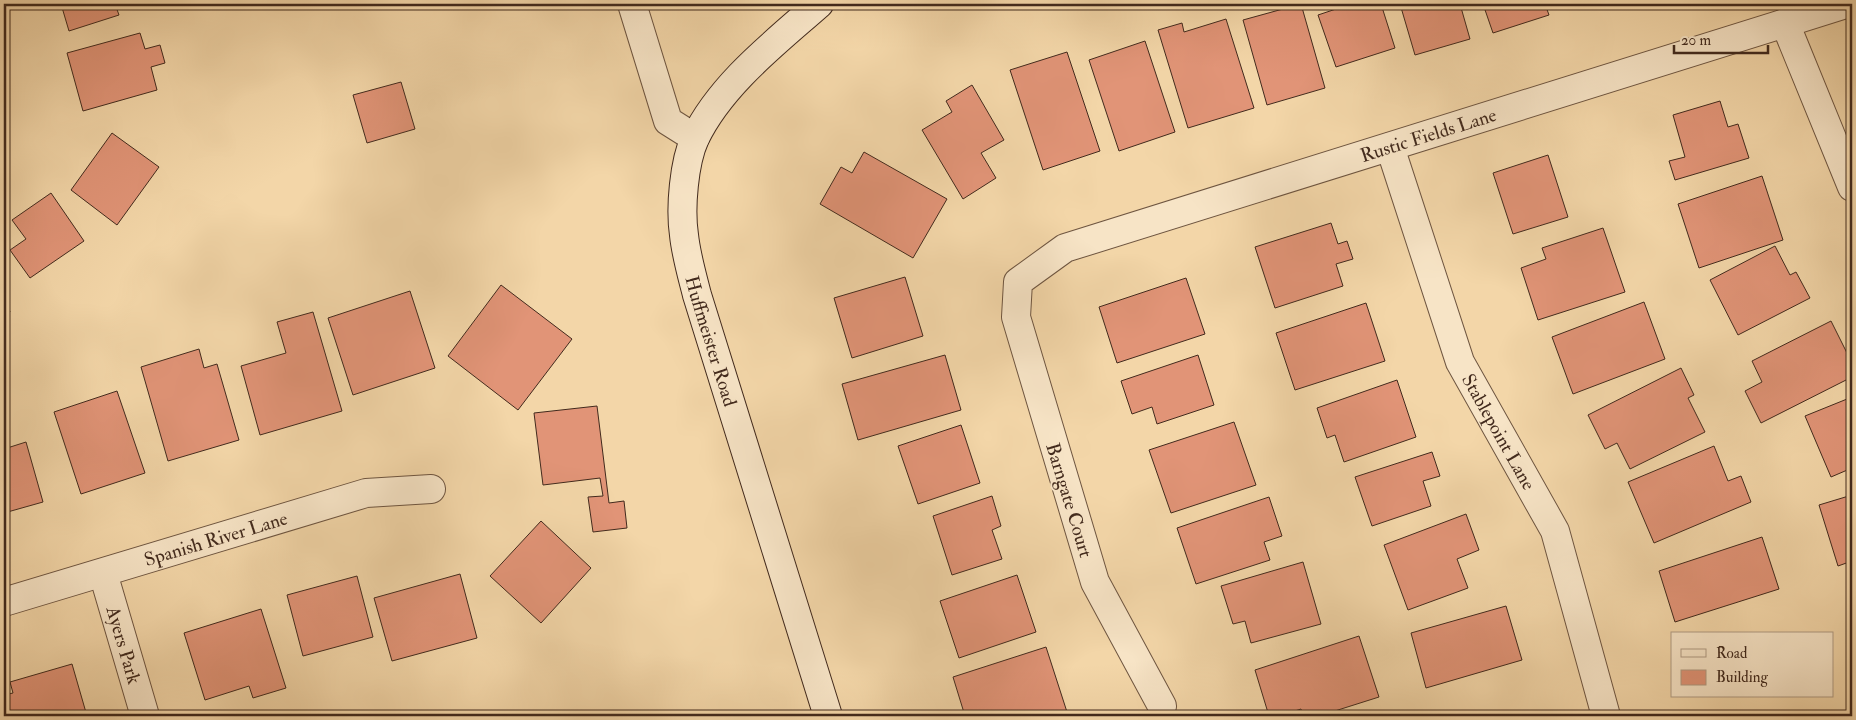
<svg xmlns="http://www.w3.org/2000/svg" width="1856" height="720" font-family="'IM FELL Double Pica',serif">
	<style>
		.building { fill: #e19477; stroke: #422a1d }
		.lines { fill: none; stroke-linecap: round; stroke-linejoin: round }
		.street-casing { stroke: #6e5540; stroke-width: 30 }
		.secondary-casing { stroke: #422a1d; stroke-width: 30 }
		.street { stroke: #f7e4c6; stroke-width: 28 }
		.secondary { stroke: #f7e4c6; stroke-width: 28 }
		.labels { text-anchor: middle; stroke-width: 4; stroke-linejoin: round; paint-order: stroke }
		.street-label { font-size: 19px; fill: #422a1d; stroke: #f7e4c6 }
	</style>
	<rect width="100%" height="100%" fill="#f3d6a8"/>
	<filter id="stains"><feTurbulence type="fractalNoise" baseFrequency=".004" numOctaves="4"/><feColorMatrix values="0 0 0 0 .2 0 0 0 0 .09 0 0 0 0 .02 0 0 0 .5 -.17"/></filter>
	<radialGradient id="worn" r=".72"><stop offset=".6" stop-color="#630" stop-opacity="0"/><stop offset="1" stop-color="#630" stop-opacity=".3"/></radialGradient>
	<g class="building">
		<polygon points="35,4 52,4 37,9"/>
		<polygon points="61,4 115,4 119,15 69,31"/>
		<polygon points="1301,4 1325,88 1267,105 1243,20"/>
		<polygon points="1351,4 1381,4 1395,48 1336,67 1318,15"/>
		<polygon points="1400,4 1460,4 1470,39 1415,55"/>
		<polygon points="1483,4 1545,4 1549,15 1493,33"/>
		<polygon points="1579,4 1598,4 1581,9"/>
		<polygon points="1226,19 1254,108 1188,128 1158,30 1182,23 1184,32"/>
		<polygon points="140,33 145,49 160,45 165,63 151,67 157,90 83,111 67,53"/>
		<polygon points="1145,41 1175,132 1119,151 1089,60"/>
		<polygon points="1067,52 1100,151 1043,170 1010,70"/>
		<polygon points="401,82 415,129 367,143 353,95"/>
		<polygon points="972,85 1004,140 981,153 996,178 963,199 922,130 952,112 946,101"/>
		<polygon points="1720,101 1728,127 1738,124 1749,158 1675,180 1669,161 1685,157 1673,115"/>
		<polygon points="112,133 159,167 117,225 71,190"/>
		<polygon points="864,152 947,199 913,258 820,204 841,167 852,173"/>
		<polygon points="1548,155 1568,217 1513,234 1493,173"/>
		<polygon points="1762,176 1783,240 1699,268 1678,204"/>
		<polygon points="51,193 84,241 30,278 10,250 26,239 12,220"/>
		<polygon points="1331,223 1338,244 1347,241 1353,259 1336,264 1343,286 1275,308 1255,247"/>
		<polygon points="1603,228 1625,292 1538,320 1521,268 1546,259 1542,248"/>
		<polygon points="1775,246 1790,275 1796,272 1810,298 1738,335 1710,280"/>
		<polygon points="905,277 923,336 852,358 834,298"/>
		<polygon points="1186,278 1205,334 1117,363 1099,307"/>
		<polygon points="501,285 572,339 518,410 448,356"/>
		<polygon points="410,291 435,368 353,395 328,318"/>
		<polygon points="4,294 10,312 4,314"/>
		<polygon points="1644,302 1665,359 1573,394 1552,337"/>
		<polygon points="1366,303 1385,361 1295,390 1276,333"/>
		<polygon points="313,312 342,411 260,435 241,366 286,353 277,322"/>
		<polygon points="1831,321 1852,363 1852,377 1761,423 1745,391 1762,382 1752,361"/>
		<polygon points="199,349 204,368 217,364 239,440 168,461 141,367"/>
		<polygon points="945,355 961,410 858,440 842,384"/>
		<polygon points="1198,355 1214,405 1157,424 1152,407 1132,414 1121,381"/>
		<polygon points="1681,368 1694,395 1688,398 1705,432 1630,469 1617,443 1605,449 1588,415"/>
		<polygon points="1397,380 1416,437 1344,462 1335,435 1327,438 1317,408"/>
		<polygon points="117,391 145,473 81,494 54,412"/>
		<polygon points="1852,397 1852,468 1831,477 1805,416"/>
		<polygon points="597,406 609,503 624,501 627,528 593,532 588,497 603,496 600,478 543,485 534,413"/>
		<polygon points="1234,422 1256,485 1171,513 1149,450"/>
		<polygon points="961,425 980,483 918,504 898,446"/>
		<polygon points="26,442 43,502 4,513 4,449"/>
		<polygon points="1714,446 1728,481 1741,476 1751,502 1654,543 1628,482"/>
		<polygon points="1432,452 1440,476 1423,481 1431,506 1372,526 1355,477"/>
		<polygon points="1852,495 1852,561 1838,566 1819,505"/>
		<polygon points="992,496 1001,526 992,530 1002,559 952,575 933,516"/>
		<polygon points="1269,497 1282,536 1264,542 1270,560 1196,584 1177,528"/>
		<polygon points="1466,514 1479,550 1457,559 1468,588 1408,610 1384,545"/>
		<polygon points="541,521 591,568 541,623 490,576"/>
		<polygon points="1762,537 1779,589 1675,622 1659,571"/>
		<polygon points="1303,562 1321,624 1251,643 1245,621 1233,624 1221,586"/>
		<polygon points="460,574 477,638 392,661 374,598"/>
		<polygon points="1017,575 1036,632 959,658 940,601"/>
		<polygon points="357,576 373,637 303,656 287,595"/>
		<polygon points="1506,606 1522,660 1426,688 1411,633"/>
		<polygon points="261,609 286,688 253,698 249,686 205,700 184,633"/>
		<polygon points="1359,636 1379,697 1319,716 1303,716 1301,709 1279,716 1269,716 1255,670"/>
		<polygon points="1046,647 1067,712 1053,716 965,716 953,677"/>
		<polygon points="72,664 87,716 4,716 4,695 13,693 10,682"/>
	</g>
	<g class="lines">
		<g class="street-casing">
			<g id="street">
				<polyline points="632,4 668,121 695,138"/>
				<polyline points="1785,23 1852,187"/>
				<path id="s1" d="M1390 147 1460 362 1555 531 1606 716"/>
				<path id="s2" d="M103 573 145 716"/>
				<path id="s3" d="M4 602 366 493 431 489"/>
				<path id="s4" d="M1162 706 1095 582 1016 317 1018 282 1065 248 1846 4"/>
			</g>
		</g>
		<g class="secondary-casing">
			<g id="secondary">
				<path id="s5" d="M819 4C776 42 721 84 695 138 684 162 680 208 684 235 686 255 692 275 697 295L828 716"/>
			</g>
		</g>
		<use href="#street" class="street"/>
		<use href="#secondary" class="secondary"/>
	</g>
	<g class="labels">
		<g class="street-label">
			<text dy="7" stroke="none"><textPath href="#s4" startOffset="891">Rustic Fields Lane</textPath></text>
			<text dy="7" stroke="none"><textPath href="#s5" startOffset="392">Huffmeister Road</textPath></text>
			<text dy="7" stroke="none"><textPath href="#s1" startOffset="306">Stablepoint Lane</textPath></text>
			<text transform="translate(1070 500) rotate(73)" y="7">Barngate Court</text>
			<text dy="7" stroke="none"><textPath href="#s3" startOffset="221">Spanish River Lane</textPath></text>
			<text dy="7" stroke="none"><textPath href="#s2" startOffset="75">Ayers Park</textPath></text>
		</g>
	</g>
	<rect width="1856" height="720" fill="none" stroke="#f3d6a8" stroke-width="20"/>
	<rect x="5" y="5" width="1846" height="710" fill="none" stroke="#422a1d" stroke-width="2.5"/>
	<rect x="10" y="10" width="1836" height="700" fill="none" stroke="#422a1d"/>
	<rect x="1671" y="632" width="162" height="65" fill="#f7e4c6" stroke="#af9a82"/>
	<rect x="1681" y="649" width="25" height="8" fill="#f7e4c6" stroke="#af9a82"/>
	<text x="1716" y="658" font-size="15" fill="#422a1d">Road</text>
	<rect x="1681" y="670" width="25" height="15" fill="#e19477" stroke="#af9a82"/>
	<text x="1716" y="682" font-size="15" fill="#422a1d">Building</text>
	<path d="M1674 45v8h94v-8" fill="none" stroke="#422a1d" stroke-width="2.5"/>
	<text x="1681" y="45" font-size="15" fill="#422a1d" stroke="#f7e4c6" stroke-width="4" paint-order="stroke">20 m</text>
	<rect width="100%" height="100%" filter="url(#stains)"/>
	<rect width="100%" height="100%" fill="url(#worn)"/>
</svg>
